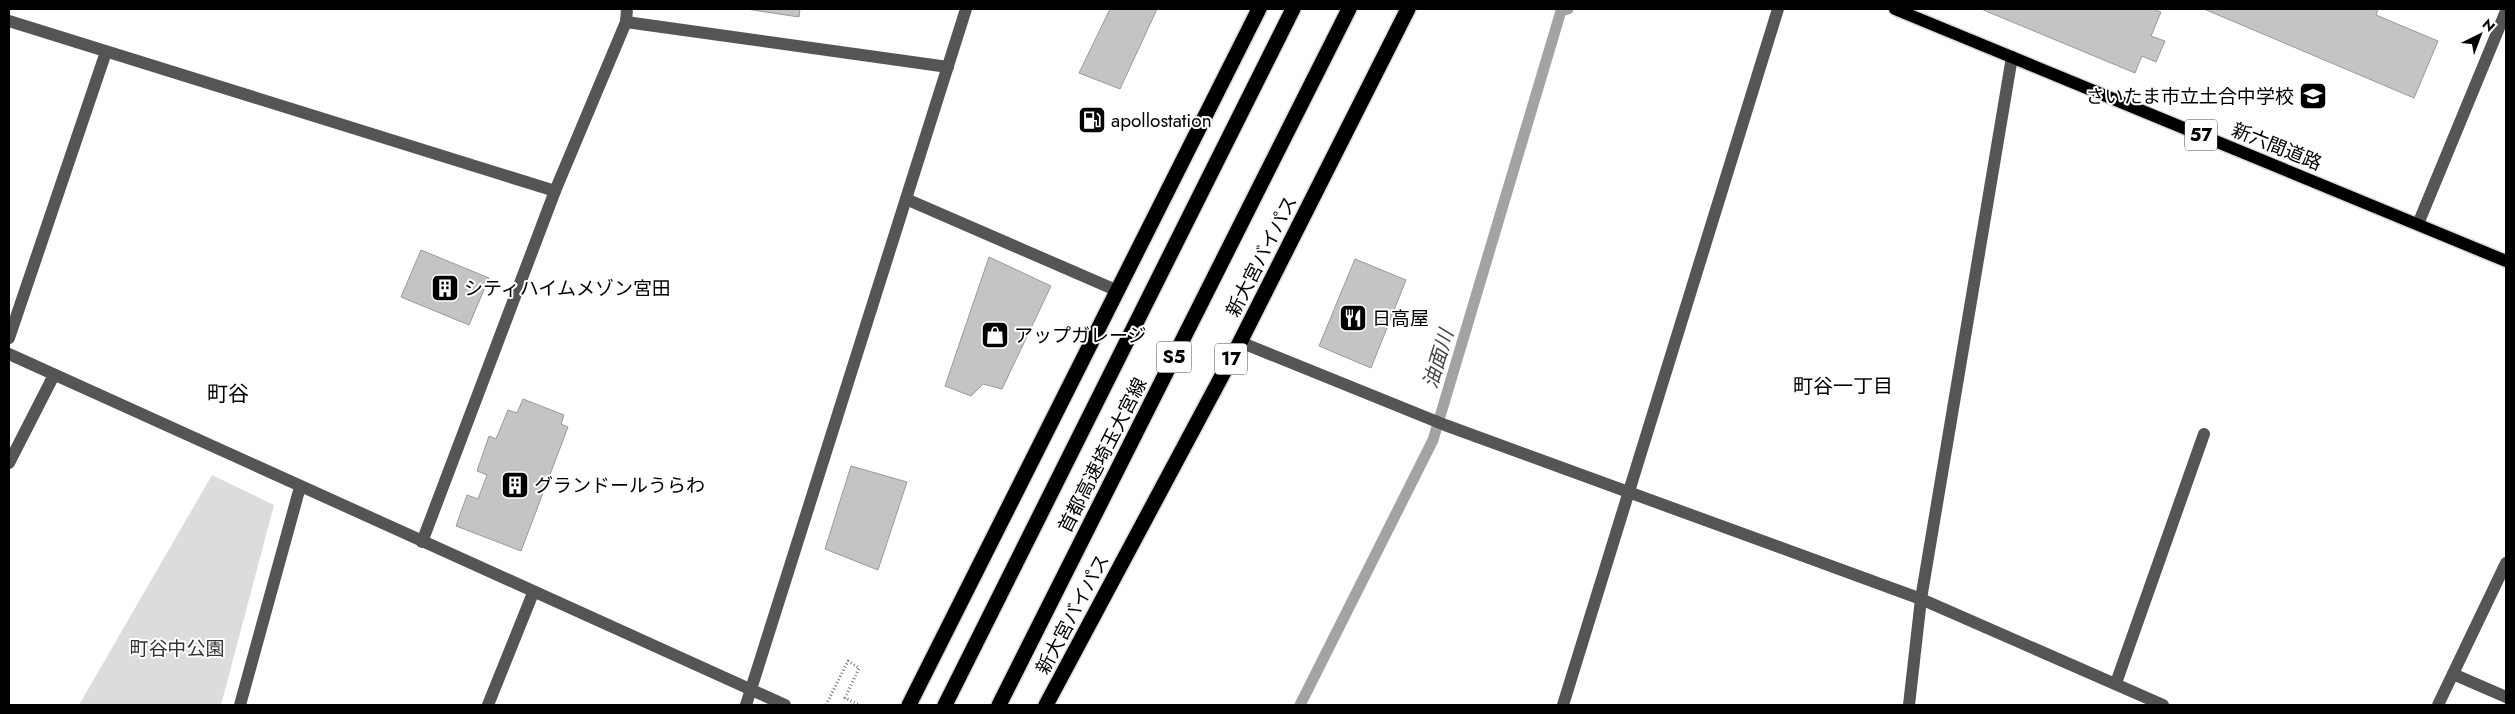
<svg xmlns="http://www.w3.org/2000/svg" width="2515" height="714" font-family="Jost,'Noto Sans JP',sans-serif">
	<style>
		.green { fill: #dcdcdc }
		.lines { fill: none; stroke-linecap: round; stroke-linejoin: round }
		.stream { stroke: #a3a3a3; stroke-width: 11 }
		.building { fill: #c4c4c4; stroke: #999 }
		.major-casing { stroke: #dbdbdb; stroke-width: 15 }
		.highway-casing { stroke: #dbdbdb; stroke-width: 18 }
		.path { stroke: #777; stroke-width: 3; stroke-dasharray: 1 2.5; stroke-linecap: butt }
		.minor { stroke: #555; stroke-width: 12 }
		.major { stroke: #000; stroke-width: 12 }
		.highway { stroke: #000; stroke-width: 15 }
		.labels { text-anchor: middle; stroke-width: 4; stroke-linejoin: round; paint-order: stroke }
		.shield { fill: #fff; stroke: #4c4c4c; stroke-width: 1 }
		.shield-label { font-size: 18px; font-weight: bold; fill: #000 }
		.poi-label { font-size: 19px; fill: #000; stroke: #fff; text-anchor: start }
		.street-label { font-size: 19px; fill: #000; stroke: #fff }
		.park-label { font-size: 19px; fill: #333; stroke: #fff }
		.water-label { font-size: 20px; font-style: italic; fill: #444; stroke: #fff }
		.neighbourhood-label { font-size: 20px; fill: #000; stroke: #fff }
		.quarter-label { font-size: 21px; fill: #000; stroke: #fff }
	</style>
	<rect width="100%" height="100%" fill="#fff"/>
	<polygon class="green" points="212,475 274,505 221,705 79,705"/>
	<g class="lines">
		<polyline class="stream" points="1300,705 1433,440 1561,11 1568,9"/>
	</g>
	<g class="building">
		<polygon points="746,9 800,9 799,17"/>
		<polygon points="1110,9 1157,9 1120,89 1079,73"/>
		<polygon points="1981,9 2153,9 2161,12 2151,36 2165,41 2156,62 2142,56 2135,73"/>
		<polygon points="2204,9 2378,9 2376,15 2438,41 2414,98"/>
		<polygon points="421,250 489,278 469,325 401,297"/>
		<polygon points="989,257 1051,286 1002,389 983,384 971,396 945,386"/>
		<polygon points="1355,259 1406,280 1371,368 1319,346"/>
		<polygon points="523,399 564,415 561,424 568,427 521,551 456,526 467,495 478,499 487,475 477,471 489,436 496,439 508,410 517,413"/>
		<polygon points="851,466 907,482 878,570 825,549"/>
	</g>
	<g class="lines">
		<g class="major-casing">
			<polyline id="major" points="1895,9 2506,261"/>
		</g>
		<g class="highway-casing">
			<g id="highway">
				<polyline points="909,705 1259,9"/>
				<polyline points="945,705 1293,9"/>
				<polyline points="999,705 1349,9"/>
				<polyline points="1046,705 1240,342 1408,9"/>
			</g>
		</g>
		<polyline class="path" points="826,705 848,661 859,668 845,698 860,705"/>
		<g class="minor">
			<polyline points="9,21 555,191"/>
			<polyline points="626,22 948,67"/>
			<polyline points="906,199 1118,291"/>
			<polyline points="2418,224 2506,11"/>
			<polyline points="9,338 106,52"/>
			<polyline points="1240,342 1445,425 1921,599 2163,705"/>
			<polyline points="9,354 785,705"/>
			<polyline points="9,463 54,375"/>
			<polyline points="422,542 555,191 626,22 627,9"/>
			<polyline points="2453,674 2506,697"/>
			<polyline points="2116,683 2204,434"/>
			<polyline points="240,705 300,487"/>
			<polyline points="488,705 533,593"/>
			<polyline points="746,705 966,9"/>
			<polyline points="1563,705 1778,9"/>
			<polyline points="1909,705 1921,599 2012,57"/>
			<polyline points="2438,705 2506,563"/>
		</g>
		<use href="#major" class="major"/>
		<use href="#highway" class="highway"/>
	</g>
	<defs>
		<g id="school-square" transform="scale(1.4375)"><rect x="-9" y="-9" width="18" height="18" rx="4" fill="#000" stroke="#fff"/><path d="M0-5L7-2L0 1L-7-2ZM-4 1L0 2.5L4 1V4Q0 6-4 4Z" fill="#fff"/></g>
		<g id="fuel-square" transform="scale(1.4375)"><rect x="-9" y="-9" width="18" height="18" rx="4" fill="#000" stroke="#fff"/><path d="M-5.5-6h7V0h2V4h1.3V-2.5L3-4.5l.8-.8L6-3V5H2.5V1h-1V6h-7ZM-4.2-4.7v3.2H.2V-4.7Z" fill="#fff"/></g>
		<g id="building-square" transform="scale(1.4375)"><rect x="-9" y="-9" width="18" height="18" rx="4" fill="#000" stroke="#fff"/><path d="M-4-6H4V6H1V3H-1V6H-4ZM-2.5-4.3h1.7v1.8h-1.7ZM.8-4.3h1.7v1.8H.8ZM-2.5-1h1.7V.8h-1.7ZM.8-1h1.7V.8H.8Z" fill="#fff"/></g>
		<g id="restaurant-square" transform="scale(1.4375)"><rect x="-9" y="-9" width="18" height="18" rx="4" fill="#000" stroke="#fff"/><path d="M-5-6h1v4h1v-4h1v4h1v-4h1v5L-1.5 .5V6h-2V.5L-5-1ZM5-6V6H3V1.5H1.5Q1.5-4 5-6Z" fill="#fff"/></g>
		<g id="shop-square" transform="scale(1.4375)"><rect x="-9" y="-9" width="18" height="18" rx="4" fill="#000" stroke="#fff"/><path d="M-5-2.5h2.3a2.7 3.5 0 0 1 5.4 0H5L5.5 6h-11ZM-1.5-2.5h3a1.5 2.3 0 0 0-3 0Z" fill="#fff"/></g>
	</defs>
	<g fill-rule="evenodd">
		<use href="#school-square" x="2313" y="96"/>
		<use href="#fuel-square" x="1092" y="120"/>
		<use href="#building-square" x="445" y="288"/>
		<use href="#restaurant-square" x="1353" y="318"/>
		<use href="#shop-square" x="995" y="335"/>
		<use href="#building-square" x="515" y="485"/>
	</g>
	<g class="labels">
		<g class="shield">
			<rect x="2185" y="119.5" width="32" height="31" rx="4"/>
			<rect x="1156.5" y="341.5" width="35" height="31" rx="4"/>
			<rect x="1215" y="343.5" width="32" height="31" rx="4"/>
		</g>
		<g class="shield-label">
			<text x="2201" y="141">57</text>
			<text x="1174" y="363">S5</text>
			<text x="1231" y="365">17</text>
		</g>
		<g class="poi-label">
			<text x="2294" y="103" text-anchor="end">さいたま市立土合中学校</text>
			<text x="1111" y="127">apollostation</text>
			<text x="464" y="295">シティハイムメゾン宮田</text>
			<text x="1372" y="325">日高屋</text>
			<text x="1014" y="342">アップガレージ</text>
			<text x="534" y="492">グランドールうらわ</text>
		</g>
		<g class="street-label">
			<text transform="translate(2277 146) rotate(22)" y="7">新六間道路</text>
			<text transform="translate(1261 256) rotate(-63)" y="7">新大宮バイパス</text>
			<text transform="translate(1102 455) rotate(-63)" y="7">首都高速埼玉大宮線</text>
			<text transform="translate(1072 614) rotate(-62)" y="7">新大宮バイパス</text>
		</g>
		<g class="park-label">
			<text x="177" y="655">町谷中公園</text>
		</g>
		<g class="water-label">
			<text transform="translate(1438 359) rotate(-73)" y="7">油面川</text>
		</g>
		<g class="neighbourhood-label">
			<text x="1843" y="393">町谷一丁目</text>
		</g>
		<g class="quarter-label">
			<text x="228" y="401">町谷</text>
		</g>
	</g>
	<rect width="2515" height="714" fill="none" stroke="#000000" stroke-width="20"/>
	<g transform="translate(2480 35) rotate(42)" stroke="#ffffff" stroke-width="4" paint-order="stroke">
	<path d="M0-4L9 19L0 12L-9 19Z" fill="#000000"/>
	<text y="-8" font-size="14" font-weight="bold" text-anchor="middle" fill="#000000">N</text>
	</g>
</svg>
